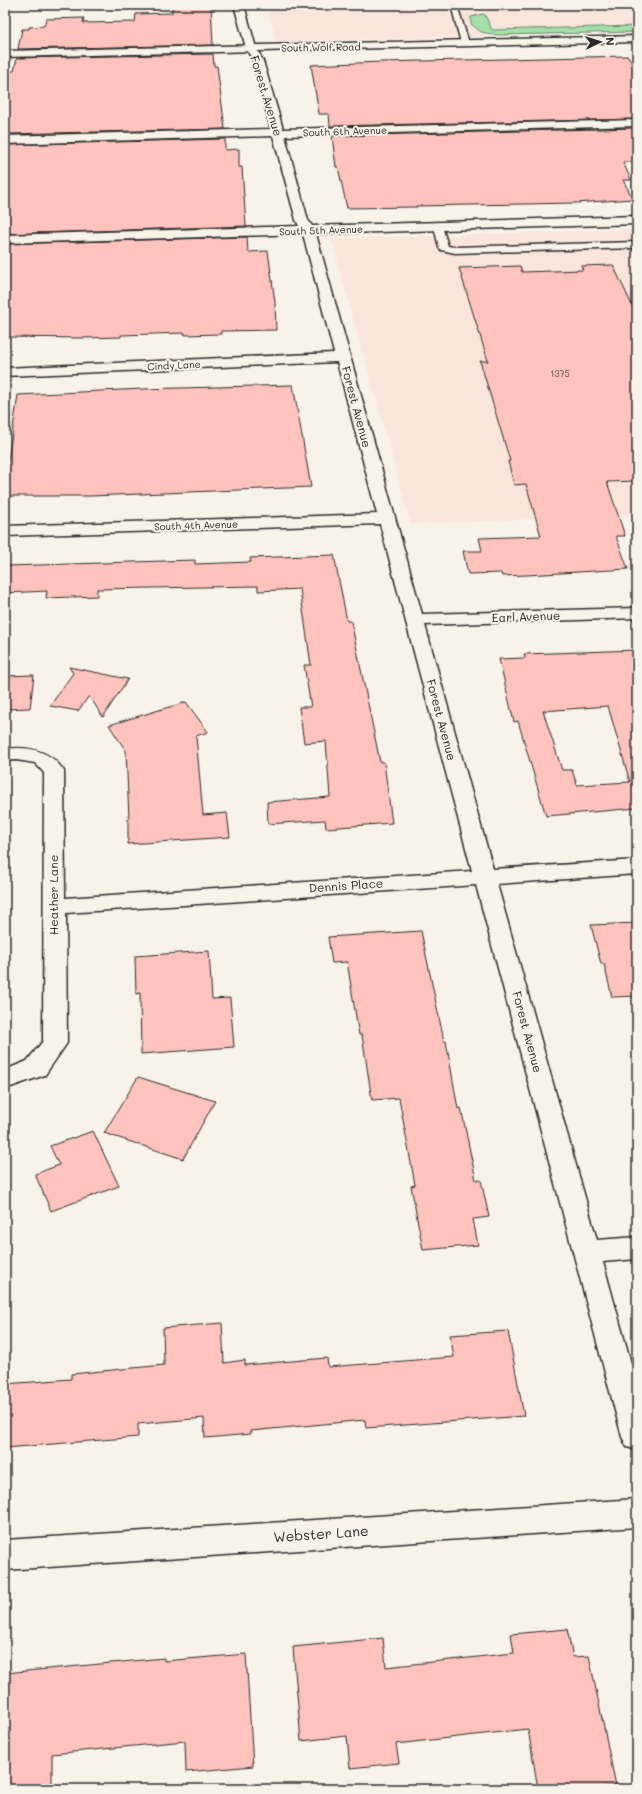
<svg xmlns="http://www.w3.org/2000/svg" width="642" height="1794" font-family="Mali,sans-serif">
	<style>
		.built { fill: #f9e5db }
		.green { fill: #a4e1a8; stroke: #68866a }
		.building { fill: #ffc3bd; stroke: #2b2b2b; fill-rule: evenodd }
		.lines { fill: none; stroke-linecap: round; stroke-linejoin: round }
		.lane-casing { stroke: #2b2b2b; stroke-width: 3 }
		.street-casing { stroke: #2b2b2b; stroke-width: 3 }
		.secondary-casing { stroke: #2b2b2b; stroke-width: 3 }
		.lane { fill: #f7f3e8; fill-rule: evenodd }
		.street { fill: #f7f3e8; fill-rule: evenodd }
		.secondary { fill: #f7f3e8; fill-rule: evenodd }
		.labels { text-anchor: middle; stroke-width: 4; stroke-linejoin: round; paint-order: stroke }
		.far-number-label { font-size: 9px; fill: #605150 }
		.far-street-label { font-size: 10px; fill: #2b2b2b; stroke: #f7f3e8 }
		.street-label { font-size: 12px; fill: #2b2b2b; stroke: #f7f3e8 }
		.near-street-label { font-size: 14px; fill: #2b2b2b; stroke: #f7f3e8 }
	</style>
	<rect width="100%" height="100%" fill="#f7f3e8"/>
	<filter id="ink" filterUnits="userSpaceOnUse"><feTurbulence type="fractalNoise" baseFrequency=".025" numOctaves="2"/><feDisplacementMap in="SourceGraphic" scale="8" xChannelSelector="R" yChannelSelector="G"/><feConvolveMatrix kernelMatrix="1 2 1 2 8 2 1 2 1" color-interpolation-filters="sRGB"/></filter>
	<g filter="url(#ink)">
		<g class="built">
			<polygon points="266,5 637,5 637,32 277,42"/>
			<polygon points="637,229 637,515 411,524 331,239"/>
		</g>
		<polygon class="green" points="483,14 485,15 492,30 637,26 637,32 498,35 481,32 471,24 471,17"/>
		<g class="building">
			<polygon points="172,5 211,5 213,45 18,49 22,29 29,29 29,27 44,26 46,19 84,18 83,23 135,22 136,14 172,13"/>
			<polygon points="213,54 214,66 217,66 225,129 5,134 5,87 9,71 14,71 17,58"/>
			<polygon points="628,56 637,72 637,119 330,126 329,114 319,114 311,65 381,62"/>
			<polygon points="637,128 637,162 623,162 631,180 623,180 633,199 575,203 416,206 417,207 347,208 338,167 336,167 332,136"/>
			<polygon points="225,139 225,150 239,149 239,167 242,167 246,226 5,234 5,145"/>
			<polygon points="247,237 248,252 268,251 275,302 276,330 221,331 221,334 185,335 185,333 121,335 121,337 84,338 5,337 5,244"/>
			<polygon points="613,265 637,316 637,481 607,482 625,536 616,536 628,569 527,575 502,576 501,573 468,574 463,551 482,551 479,538 541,536 526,484 514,485 508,461 510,461 480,361 488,361 459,268 520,266 522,272 583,270 581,266"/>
			<polygon points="293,385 311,487 91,496 5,496 5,480 18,395 142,389"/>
			<polygon points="334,555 347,621 351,621 380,762 384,762 392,823 326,828 325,820 268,824 267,802 330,797 326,741 304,743 299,707 311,707 304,665 311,665 300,589 258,591 258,586 97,589 97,596 46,598 47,591 5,593 7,566 195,560 195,564 251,562 250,558"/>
			<path d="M637 650V808L546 816 518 721 514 722 499 659 525 658 524 654ZM608 706 630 782 577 785 572 770H562L543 711Z"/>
			<polygon points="69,667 128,679 103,717 89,696 78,711 50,706 73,673"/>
			<polygon points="34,675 30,708 5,709 5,676"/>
			<polygon points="186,702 208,732 196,736 203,815 227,813 230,837 128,844 128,819 129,819 126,751 109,725"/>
			<polygon points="637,923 637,996 612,997 604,964 601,964 591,925"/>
			<polygon points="421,931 444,1041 446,1041 458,1109 461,1108 476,1180 481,1180 489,1217 473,1219 478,1245 423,1250 411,1186 415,1185 399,1098 372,1100 362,1035 359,1035 347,962 332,963 328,937"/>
			<polygon points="209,951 212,999 230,998 234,1047 141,1054 140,993 136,994 135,956"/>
			<polygon points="138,1077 215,1101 183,1159 104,1133"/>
			<polygon points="93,1131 119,1186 51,1211 35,1174 59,1165 50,1146"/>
			<polygon points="222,1323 224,1363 245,1360 245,1365 327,1358 328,1367 454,1357 450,1335 508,1331 524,1416 366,1428 365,1420 251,1431 251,1434 205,1438 204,1418 138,1424 138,1437 5,1448 5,1384 71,1379 71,1374 164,1365 163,1328"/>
			<polygon points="567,1629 573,1657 589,1656 616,1786 586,1789 538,1789 528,1729 396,1744 399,1763 350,1768 347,1736 301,1741 293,1647 383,1638 386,1667 514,1653 511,1634"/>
			<polygon points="246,1654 253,1766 186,1772 185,1741 52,1754 52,1789 5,1789 5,1673 164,1658 164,1661"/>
		</g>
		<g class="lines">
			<g class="lane-casing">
				<g id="lane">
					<polygon points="451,5 457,5 469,43 468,45 461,43"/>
					<polygon points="438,223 442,226 448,246 455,247 637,242 637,248 455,253 441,250 439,248 434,226"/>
				</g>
			</g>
			<g class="street-casing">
				<g id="street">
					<path d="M234 5H244L256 48 263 61 283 129 637 120V126L285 136 308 220 312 226 637 216V224L316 234 422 614 637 608V618L425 625 493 869 637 860V874L497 884 597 1240 637 1237V1259L603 1262 637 1385V1450L627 1447 622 1437 476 885 66 913 67 1043 45 1075 5 1089V1070L27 1061 43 1041 44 773 35 763 16 760 5 761V749C29 746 50 750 64 771L65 898 472 871 380 524 5 536V526L377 514 337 362 5 376V368L334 353 303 234 5 243V235L299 226 296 220 273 136 5 144V136L271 129 253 61 246 48Z"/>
					<polygon points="637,1499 637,1527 5,1570 5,1540"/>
				</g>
			</g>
			<g class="secondary-casing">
				<polygon id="secondary" points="637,36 637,42 5,57 5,51"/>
			</g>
			<use href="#lane" class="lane"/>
			<use href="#street" class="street"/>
			<use href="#secondary" class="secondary"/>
		</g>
	</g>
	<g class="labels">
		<g class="far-number-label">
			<text x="560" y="377">1375</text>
		</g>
		<g class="far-street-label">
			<text transform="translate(321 47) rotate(-1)" y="4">South Wolf Road</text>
			<text transform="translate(345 131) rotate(-2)" y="4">South 6th Avenue</text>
			<text transform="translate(321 230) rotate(-2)" y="4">South 5th Avenue</text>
			<text transform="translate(174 365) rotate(-3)" y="4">Cindy Lane</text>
			<text transform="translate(196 525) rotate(-2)" y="4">South 4th Avenue</text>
		</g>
		<g class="street-label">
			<text transform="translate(266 96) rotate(73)" y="4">Forest Avenue</text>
			<text transform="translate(356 407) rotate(75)" y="4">Forest Avenue</text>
			<text transform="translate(526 617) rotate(-2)" y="4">Earl Avenue</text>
			<text transform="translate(441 720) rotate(75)" y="4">Forest Avenue</text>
			<text transform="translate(346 886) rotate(-4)" y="4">Dennis Place</text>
			<text transform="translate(54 895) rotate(-90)" y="4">Heather Lane</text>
			<text transform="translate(527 1032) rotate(75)" y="4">Forest Avenue</text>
		</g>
		<g class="near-street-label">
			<text transform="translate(321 1534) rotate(-4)" y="5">Webster Lane</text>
		</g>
	</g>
	<rect width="642" height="1794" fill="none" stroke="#f7f3e8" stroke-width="20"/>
	<rect x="10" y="10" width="622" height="1774" fill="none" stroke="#2b2b2b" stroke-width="1.5" filter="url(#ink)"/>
	<g transform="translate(600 42) rotate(86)" stroke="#f7f3e8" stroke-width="3" paint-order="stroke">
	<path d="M0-3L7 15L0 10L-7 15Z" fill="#2b2b2b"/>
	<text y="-6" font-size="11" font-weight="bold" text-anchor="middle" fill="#2b2b2b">N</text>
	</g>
</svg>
